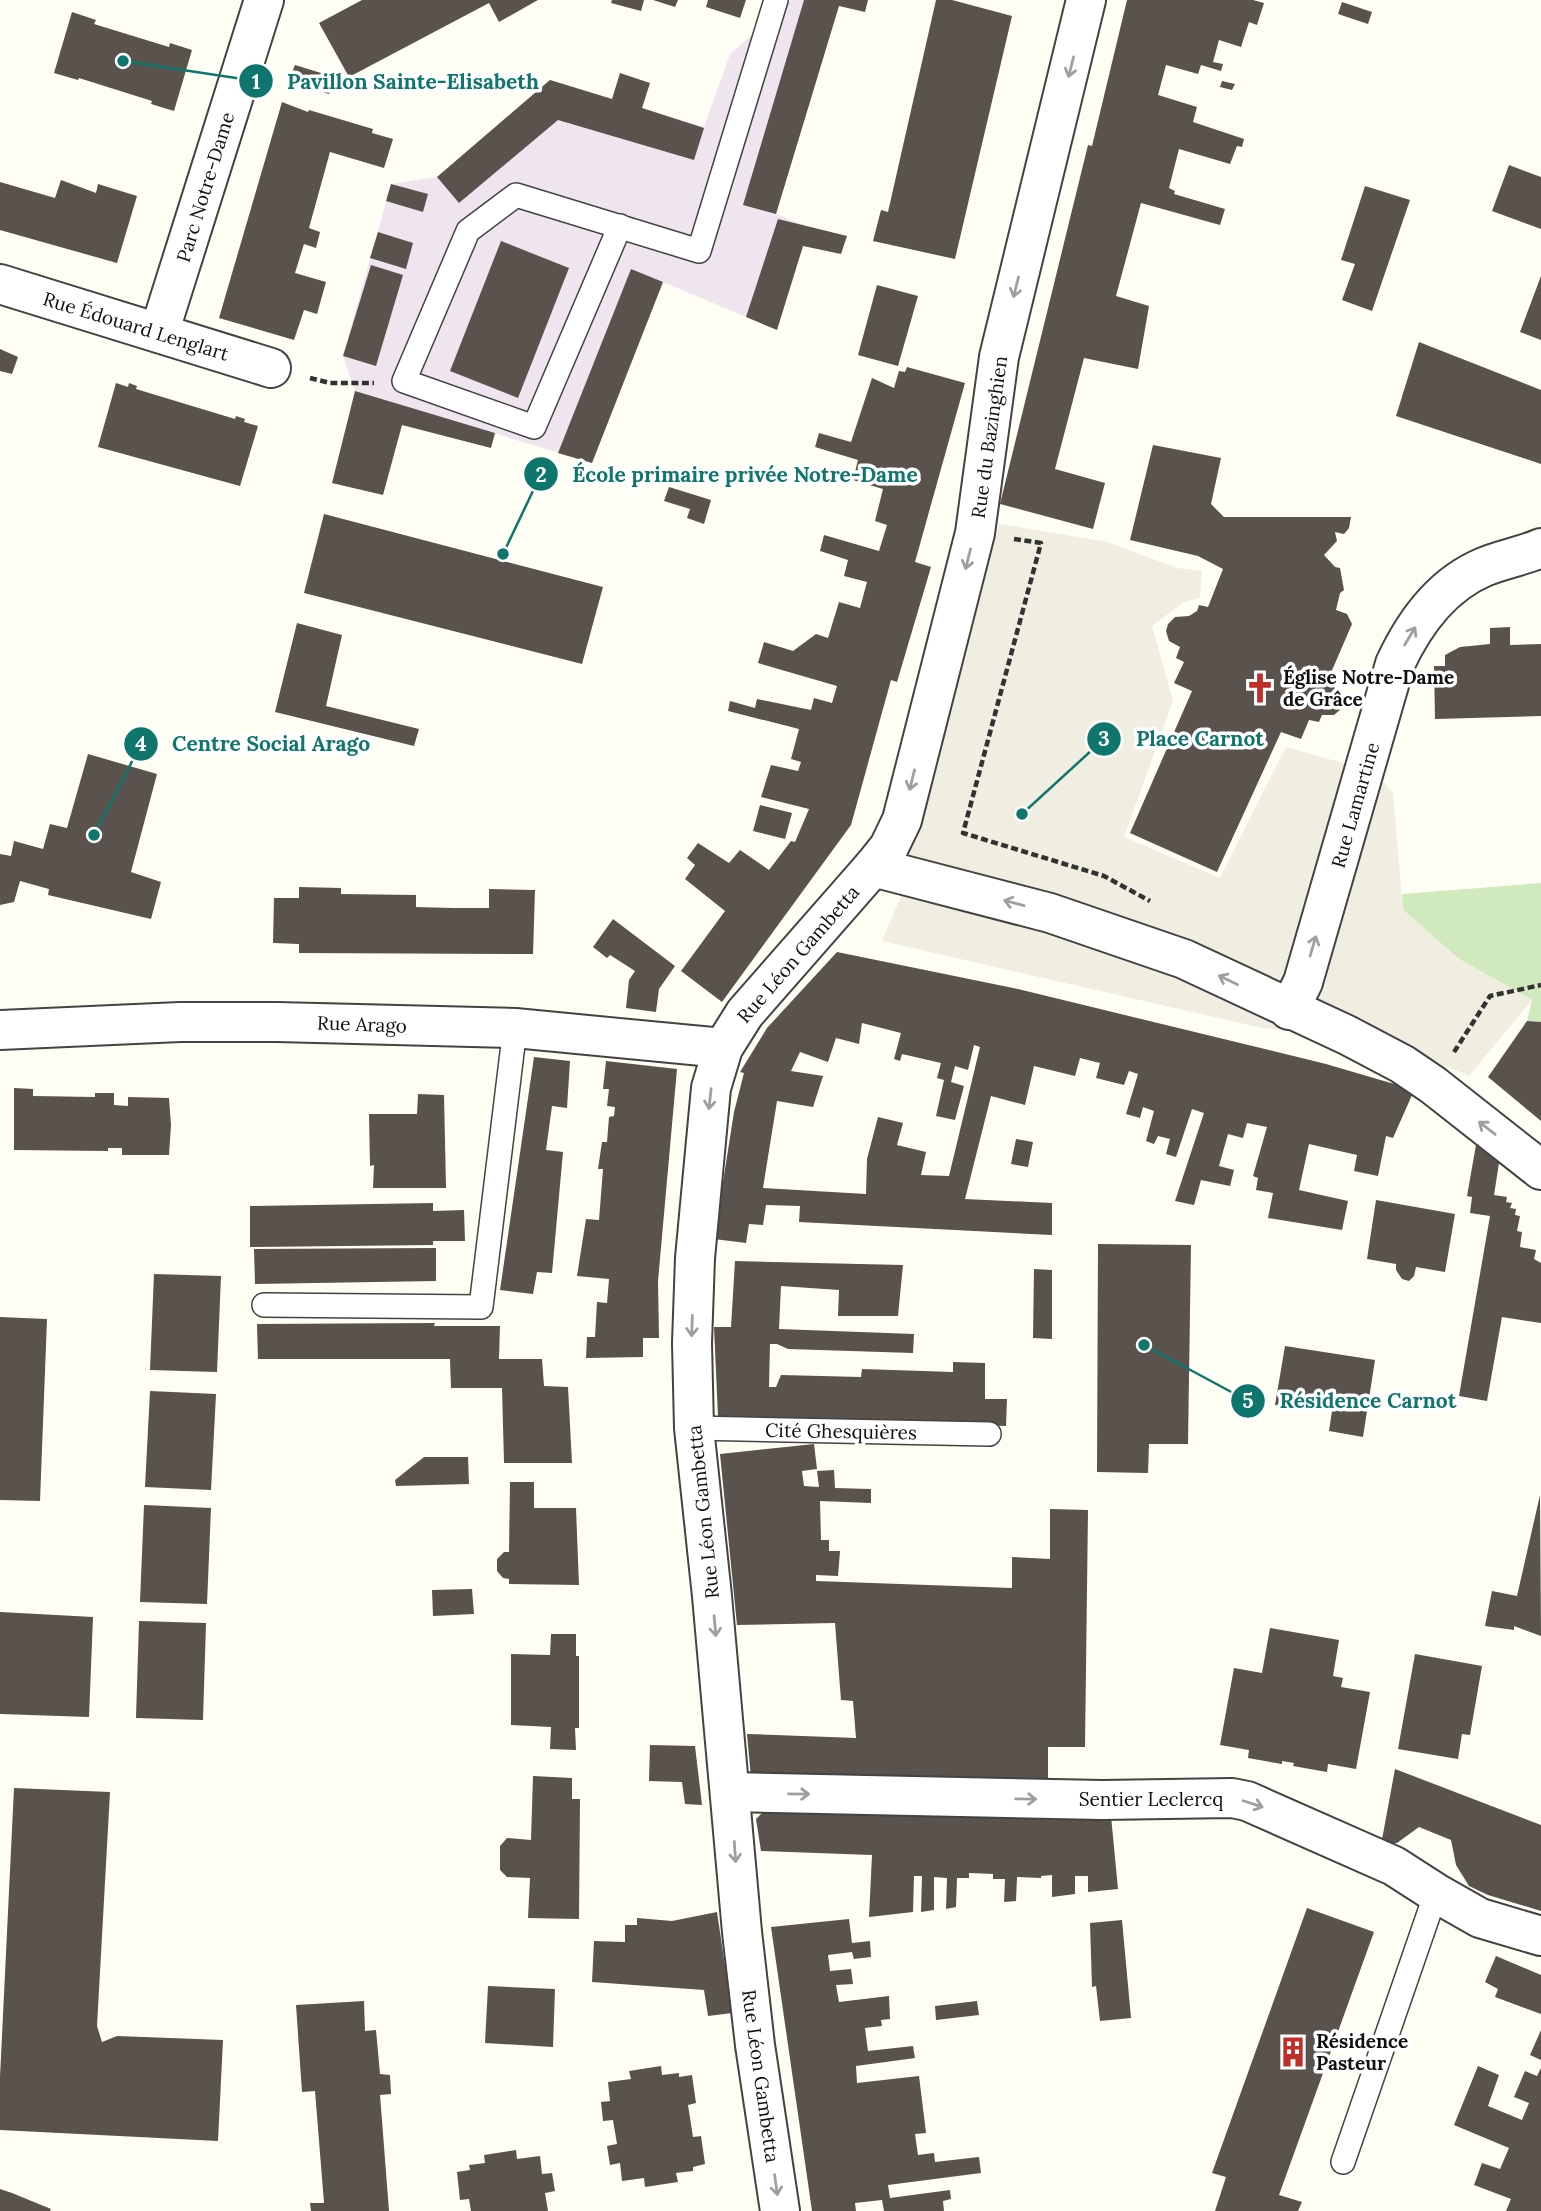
<svg xmlns="http://www.w3.org/2000/svg" width="1541" height="2211" font-family="Lora,serif">
	<style>
		.industrial { fill: #eee5ee }
		.green { fill: #d0eabd }
		.plaza { fill: #f0eee1 }
		.building { fill: #59524d; fill-rule: evenodd }
		.lines { fill: none; stroke-linecap: round; stroke-linejoin: round }
		.lane-casing { stroke: #434343; stroke-width: 26 }
		.street-casing { stroke: #434343; stroke-width: 42 }
		.path { stroke: #323232; stroke-width: 4.5; stroke-dasharray: 7 3.5; stroke-linecap: butt }
		.lane { stroke: #fff; stroke-width: 23 }
		.street { stroke: #fff; stroke-width: 38 }
		.oneway { stroke: #9f9f9f }
		.labels { text-anchor: middle; stroke-width: 7; stroke-linejoin: round; paint-order: stroke }
		.street-label { font-size: 19px; fill: #101010; stroke: #fff }
		.poi-label { font-size: 19px; font-weight: bold; fill: #101010; stroke: #fff; text-anchor: start }
		.leader { fill: none; stroke: #0f766e; stroke-width: 2.5 }
		.callout-dot { fill: #0f766e; stroke: #fff; stroke-width: 2.5 }
		.mark-label { font-size: 21px; text-anchor: middle; font-weight: bold; fill: #fff }
		.callout-label { font-size: 21px; text-anchor: middle; font-weight: bold; fill: #0f766e; stroke: #fff; stroke-width: 7; stroke-linejoin: round; paint-order: stroke }
	</style>
	<rect width="100%" height="100%" fill="#fffef4"/>
	<polygon class="industrial" points="792,0 840,0 776,214 809,227 777,330 663,282 592,463 355,391 343,356 391,184 437,177 550,80 704,127 730,54"/>
	<polygon class="green" points="1541,883 1541,1022 1527,1021 1532,1000 1459,959 1403,910 1402,894"/>
	<polygon class="plaza" points="999,524 1107,542 1177,568 1202,571 1200,598 1184,602 1152,626 1173,701 1124,837 1220,878 1286,747 1375,772 1393,793 1403,910 1459,959 1532,1000 1469,1076 1384,1040 1262,1028 882,941 905,887 902,846"/>
	<g class="building">
		<polygon points="362,0 538,0 499,22 489,3 349,77 319,23"/>
		<polygon points="612,0 644,0 641,11 611,3"/>
		<polygon points="653,0 678,0 675,7"/>
		<polygon points="708,0 746,0 740,18 706,7"/>
		<polygon points="804,0 868,0 865,12 839,6 776,214 743,205"/>
		<polygon points="936,0 952,0 1012,16 955,259 873,241 881,210 888,212"/>
		<polygon points="1127,0 1253,0 1264,3 1257,25 1249,22 1241,47 1219,40 1213,62 1223,64 1221,71 1201,65 1198,74 1166,65 1158,95 1197,107 1193,122 1244,139 1242,147 1237,146 1230,164 1179,149 1169,188 1175,191 1174,194 1225,209 1220,225 1141,203 1116,296 1149,306 1138,369 1084,358 1055,469 1105,483 1093,529 1000,504 1088,145 1092,146"/>
		<polygon points="1342,2 1372,12 1368,24 1338,14"/>
		<polygon points="72,12 96,20 94,24 169,47 170,43 192,50 174,111 151,104 152,101 79,78 78,80 54,73"/>
		<polygon points="295,65 334,77 329,94 288,82"/>
		<polygon points="620,73 650,83 642,108 704,128 694,160 558,120 459,203 437,177 550,80 612,99"/>
		<polygon points="1222,81 1235,84 1232,90 1220,87"/>
		<polygon points="282,102 308,112 309,110 373,129 372,133 393,139 384,168 330,152 309,228 320,232 316,248 304,244 295,273 326,282 317,314 304,310 294,340 219,318"/>
		<polygon points="1509,165 1541,177 1541,229 1492,211"/>
		<polygon points="61,180 96,193 98,184 137,196 117,263 0,230 0,182 55,198"/>
		<polygon points="391,184 428,194 423,212 386,201"/>
		<polygon points="1365,186 1410,200 1372,311 1342,300 1355,264 1341,260"/>
		<polygon points="778,219 847,236 841,254 803,246 777,330 746,317"/>
		<polygon points="378,232 413,243 406,269 370,258"/>
		<polygon points="501,241 569,268 518,398 450,371"/>
		<polygon points="371,265 403,275 376,366 343,356"/>
		<polygon points="631,269 663,282 592,463 558,453"/>
		<polygon points="1541,276 1541,340 1520,332"/>
		<polygon points="877,285 918,296 898,366 858,355"/>
		<polygon points="1419,342 1541,390 1541,464 1396,416"/>
		<polygon points="0,349 18,357 12,374 0,371"/>
		<polygon points="907,367 965,383 915,562 931,567 897,682 891,680 851,825 722,1002 681,971 725,911 685,879 695,865 687,858 698,843 729,863 740,850 769,870 791,841 795,842 809,809 761,797 771,765 798,771 801,762 791,759 799,729 728,711 730,701 755,708 757,699 811,710 814,698 832,703 837,686 758,663 764,642 793,651 816,634 828,638 839,602 860,608 867,582 844,576 848,560 820,551 824,535 879,551 887,525 875,521 883,489 853,480 858,460 815,447 819,433 851,442 872,378 894,388 899,371 905,372"/>
		<polygon points="116,383 128,387 129,383 137,386 136,389 235,419 236,416 245,419 244,422 258,426 240,486 98,447"/>
		<polygon points="355,391 495,433 491,448 402,425 383,495 332,483"/>
		<polygon points="1153,445 1221,458 1211,504 1224,517 1351,517 1349,528 1344,534 1335,532 1337,541 1324,555 1335,567 1340,568 1344,590 1340,593 1336,610 1347,614 1352,624 1330,675 1338,679 1334,687 1343,696 1341,709 1334,715 1322,715 1319,722 1309,720 1301,739 1281,732 1217,872 1130,833 1192,691 1174,683 1184,662 1176,658 1180,647 1169,641 1166,631 1168,624 1175,617 1189,616 1197,611 1199,605 1208,607 1223,569 1198,556 1130,540"/>
		<polygon points="669,487 711,500 704,524 687,518 690,509 664,501"/>
		<polygon points="324,514 603,587 582,664 304,593"/>
		<polygon points="297,623 342,635 326,706 419,729 414,746 275,712"/>
		<polygon points="1510,627 1510,645 1541,644 1541,716 1435,719 1434,666 1445,666 1445,655 1460,647 1490,644 1490,628"/>
		<polygon points="88,754 157,774 131,872 161,882 151,919 48,895 49,889 20,881 14,902 0,905 0,854 11,856 14,841 43,849 50,824 67,828"/>
		<polygon points="760,805 792,813 785,839 753,831"/>
		<polygon points="299,887 341,888 341,894 416,895 416,907 453,908 489,908 489,889 535,890 533,954 299,953 299,944 273,943 274,898 299,898"/>
		<polygon points="613,919 675,966 659,989 656,1012 626,1008 629,980 635,971 610,955 607,958 593,947"/>
		<path d="M837 952 1018 989 1326 1064 1401 1086 1412 1095 1393 1138 1386 1136 1378 1176 1354 1171 1357 1155 1309 1144 1299 1190 1348 1201 1342 1230 1268 1218 1273 1193 1256 1190 1258 1178 1253 1176 1267 1127 1247 1123 1243 1138 1228 1134 1219 1166 1234 1170 1230 1186 1201 1180 1194 1205 1175 1201 1204 1113 1192 1109 1176 1157 1166 1154 1170 1139 1158 1136 1154 1144 1146 1141 1154 1111 1143 1107 1140 1118 1126 1114 1138 1074 1129 1071 1124 1085 1096 1078 1100 1063 1080 1058 1075 1076 1034 1066 1025 1105 991 1096 965 1199 1052 1203V1235L799 1222 800 1206 766 1205 763 1225 749 1224 746 1243 714 1239 734 1112 744 1073 740 1072 767 1028ZM862 1023 901 1033 894 1059 900 1061 902 1054 941 1063 937 1078 944 1080 936 1116 955 1120 964 1086 951 1082 955 1066 968 1070 974 1045 980 1047 949 1176 921 1175 926 1152 897 1145 903 1123 878 1117 867 1159 866 1194 763 1188 777 1101 813 1107 823 1076 791 1071 800 1052 828 1062 836 1038 859 1044Z"/>
		<polygon points="1527,1021 1541,1022 1541,1121 1488,1077"/>
		<polygon points="534,1057 570,1061 567,1108 552,1106 546,1150 563,1152 552,1273 537,1272 533,1294 500,1290"/>
		<polygon points="606,1061 677,1069 658,1281 659,1338 643,1338 643,1357 586,1358 587,1337 595,1337 597,1302 607,1303 609,1279 577,1276 586,1219 599,1220 603,1169 598,1169 602,1142 607,1142 609,1117 614,1116 615,1107 607,1106 609,1089 603,1089"/>
		<polygon points="14,1088 33,1089 33,1096 95,1097 95,1093 114,1093 114,1105 128,1106 128,1097 169,1098 171,1125 169,1155 122,1155 122,1148 108,1148 108,1151 14,1150"/>
		<polygon points="418,1094 444,1095 446,1188 373,1188 374,1165 370,1166 369,1114 417,1114"/>
		<polygon points="1016,1139 1033,1142 1028,1167 1011,1164"/>
		<polygon points="1476,1145 1499,1163 1494,1195 1507,1197 1506,1202 1512,1203 1510,1208 1516,1209 1515,1215 1520,1216 1517,1231 1522,1232 1520,1247 1536,1250 1534,1259 1541,1263 1541,1323 1502,1317 1487,1401 1459,1396 1490,1216 1470,1213 1472,1197 1467,1196"/>
		<polygon points="1376,1200 1455,1214 1445,1272 1416,1267 1414,1276 1409,1281 1402,1279 1396,1270 1396,1264 1367,1259"/>
		<polygon points="433,1203 433,1211 464,1210 465,1241 433,1241 433,1245 250,1247 250,1206"/>
		<polygon points="1098,1244 1191,1245 1188,1444 1149,1444 1148,1473 1097,1472"/>
		<polygon points="436,1248 436,1281 255,1284 254,1249"/>
		<polygon points="735,1261 903,1265 898,1316 838,1316 839,1290 781,1286 779,1329 914,1334 913,1353 788,1349 777,1344 770,1344 769,1387 776,1387 781,1375 861,1377 862,1369 953,1372 953,1362 985,1363 985,1399 1007,1399 1006,1426 718,1417 714,1327 731,1327"/>
		<polygon points="1034,1269 1052,1270 1052,1339 1033,1338"/>
		<polygon points="154,1274 221,1276 217,1372 150,1370"/>
		<polygon points="0,1317 47,1319 40,1501 0,1500"/>
		<polygon points="435,1323 434,1326 500,1326 499,1359 542,1359 544,1386 568,1387 572,1463 504,1463 502,1388 451,1388 450,1359 258,1359 257,1324"/>
		<polygon points="1285,1346 1375,1360 1363,1437 1329,1431 1332,1411 1312,1407 1312,1411 1275,1405"/>
		<polygon points="150,1391 216,1394 211,1490 145,1487"/>
		<polygon points="814,1444 817,1469 802,1471 804,1486 819,1487 817,1471 834,1470 835,1488 871,1489 871,1503 820,1501 821,1540 829,1540 829,1551 840,1551 838,1576 816,1575 816,1581 1012,1588 1012,1557 1050,1559 1050,1509 1088,1510 1085,1747 1048,1747 1048,1784 751,1778 747,1734 856,1738 853,1701 841,1700 835,1623 737,1625 720,1454"/>
		<polygon points="424,1457 468,1457 469,1484 396,1486 395,1480"/>
		<polygon points="510,1482 534,1482 534,1508 576,1508 579,1585 509,1584 509,1579 503,1578 497,1571 497,1559 504,1552 509,1552"/>
		<polygon points="1540,1495 1541,1636 1514,1626 1514,1630 1485,1626 1492,1591 1517,1596"/>
		<polygon points="144,1505 211,1508 207,1604 140,1602"/>
		<polygon points="472,1589 474,1614 433,1616 432,1590"/>
		<polygon points="0,1612 93,1617 89,1717 0,1714"/>
		<polygon points="139,1621 206,1623 203,1720 136,1718"/>
		<polygon points="1270,1628 1339,1640 1333,1676 1343,1678 1341,1687 1370,1692 1356,1769 1328,1764 1327,1772 1293,1766 1294,1763 1282,1761 1282,1764 1248,1758 1249,1750 1220,1745 1234,1668 1262,1673"/>
		<polygon points="551,1634 576,1634 576,1656 579,1656 579,1728 575,1728 576,1750 550,1749 551,1727 511,1725 511,1654 550,1655"/>
		<polygon points="1415,1654 1482,1666 1470,1735 1462,1734 1458,1759 1398,1749"/>
		<polygon points="650,1745 695,1746 702,1805 685,1804 682,1782 649,1781"/>
		<polygon points="1395,1769 1541,1825 1541,1911 1488,1895 1469,1886 1456,1865 1451,1840 1419,1827 1397,1843 1381,1845"/>
		<polygon points="533,1776 572,1778 572,1799 580,1799 579,1919 528,1918 530,1878 507,1877 500,1870 500,1846 507,1838 531,1840"/>
		<polygon points="14,1788 110,1792 97,2026 102,2042 117,2036 223,2040 218,2141 0,2130 0,2077"/>
		<polygon points="766,1809 1111,1816 1118,1889 1088,1892 1088,1876 1075,1876 1075,1894 1052,1897 1052,1875 1041,1876 1041,1878 1017,1877 1016,1901 1004,1902 1005,1879 993,1879 993,1874 969,1873 969,1878 957,1878 956,1907 946,1909 947,1878 934,1877 934,1910 921,1912 922,1876 914,1876 913,1912 869,1917 872,1855 761,1851 756,1819"/>
		<polygon points="1307,1908 1374,1932 1279,2195 1302,2202 1298,2211 1215,2211 1226,2177 1212,2173"/>
		<polygon points="717,1912 732,2013 708,2016 704,1990 592,1982 594,1941 625,1942 625,1925 637,1925 637,1918 672,1921"/>
		<polygon points="849,1919 852,1943 870,1941 871,1957 854,1959 852,1952 828,1955 830,1971 851,1969 853,1984 836,1985 839,2002 889,1996 890,2019 881,2020 882,2026 865,2028 868,2051 913,2046 915,2058 856,2066 857,2083 919,2076 926,2133 915,2134 918,2155 934,2153 935,2162 979,2157 981,2173 888,2185 890,2198 950,2190 951,2199 943,2201 944,2211 884,2211 882,2200 855,2203 856,2211 812,2211 771,1927"/>
		<polygon points="1122,1920 1131,2018 1100,2021 1096,1986 1092,1987 1090,1923"/>
		<polygon points="1496,1956 1541,1975 1541,2014 1495,1997 1498,1989 1485,1982"/>
		<polygon points="488,1986 555,1989 553,2047 485,2043"/>
		<polygon points="364,2001 365,2031 376,2030 380,2074 390,2075 391,2094 380,2095 389,2211 311,2211 310,2203 324,2203 315,2091 302,2092 296,2005"/>
		<polygon points="977,2001 979,2015 936,2020 935,2006"/>
		<polygon points="1541,2030 1541,2060 1530,2055"/>
		<polygon points="661,2066 662,2075 679,2073 679,2077 692,2075 696,2103 688,2105 693,2137 701,2136 705,2164 693,2167 693,2171 676,2173 678,2182 645,2187 644,2178 622,2181 620,2163 610,2165 607,2146 617,2144 613,2120 603,2121 601,2102 610,2101 608,2082 631,2079 629,2071"/>
		<polygon points="1478,2066 1499,2075 1488,2106 1522,2120 1529,2103 1514,2097 1525,2071 1537,2076 1541,2068 1541,2211 1506,2211 1511,2199 1474,2185 1482,2163 1500,2169 1509,2148 1454,2125"/>
		<polygon points="516,2150 517,2159 540,2156 542,2174 552,2173 555,2191 545,2193 548,2211 471,2211 469,2199 460,2200 457,2172 470,2170 469,2165 485,2163 484,2155"/>
		<polygon points="0,2189 12,2193 51,2209 50,2211 0,2211"/>
	</g>
	<g class="lines">
		<g class="lane-casing">
			<g id="lane">
				<polyline points="620,226 534,427 404,381 468,231 516,195 699,251 776,0"/>
				<polyline points="264,1305 481,1307 515,1028"/>
				<polyline points="694,1428 989,1434"/>
				<polyline points="1343,2162 1436,1893"/>
			</g>
		</g>
		<g class="street-casing">
			<g id="street">
				<polyline points="0,284 271,368"/>
				<polyline points="159,333 264,0"/>
				<polyline points="873,867 1050,913 1184,959 1347,1035 1402,1064 1433,1085 1541,1170"/>
				<path d="M1289 1010 1303 982 1395 664C1414 623 1441 585 1484 567 1503 559 1523 556 1541 548"/>
				<polyline points="0,1030 180,1022 277,1022 515,1028 723,1048"/>
				<polyline points="730,1792 1102,1800 1232,1798 1247,1801 1394,1866 1436,1893 1480,1918 1541,1936"/>
				<polyline points="780,2211 755,2045 742,1932 712,1596 694,1428 692,1343 695,1258 711,1088 723,1048 745,1013 873,867 889,847 902,820 975,533 999,357 1086,0"/>
			</g>
		</g>
		<g class="path">
			<polyline points="310,378 330,383 374,383"/>
			<polyline points="1014,539 1041,543 963,833 1104,876 1150,901"/>
			<polyline points="1454,1052 1490,996 1541,985"/>
		</g>
		<use href="#lane" class="lane"/>
		<use href="#street" class="street"/>
	</g>
	<defs><path id="oneway-shaft" d="M-6 0H5M1.5-3L5.5 0L1.5 3" fill="none" stroke-width="1.6" stroke-linecap="round" stroke-linejoin="round" transform="scale(1.75)"/></defs>
	<g class="oneway">
		<use href="#oneway-shaft" transform="translate(1071 67) rotate(104)"/>
		<use href="#oneway-shaft" transform="translate(1016 287) rotate(104)"/>
		<use href="#oneway-shaft" transform="translate(968 559) rotate(104)"/>
		<use href="#oneway-shaft" transform="translate(1410 636) rotate(-59)"/>
		<use href="#oneway-shaft" transform="translate(912 780) rotate(104)"/>
		<use href="#oneway-shaft" transform="translate(1014 903) rotate(-165)"/>
		<use href="#oneway-shaft" transform="translate(1313 946) rotate(-74)"/>
		<use href="#oneway-shaft" transform="translate(1228 980) rotate(-154)"/>
		<use href="#oneway-shaft" transform="translate(710 1099) rotate(96)"/>
		<use href="#oneway-shaft" transform="translate(1487 1128) rotate(-142)"/>
		<use href="#oneway-shaft" transform="translate(692 1326) rotate(92)"/>
		<use href="#oneway-shaft" transform="translate(715 1626) rotate(85)"/>
		<use href="#oneway-shaft" transform="translate(799 1794) rotate(1)"/>
		<use href="#oneway-shaft" transform="translate(1026 1799) rotate(1)"/>
		<use href="#oneway-shaft" transform="translate(1253 1804) rotate(18)"/>
		<use href="#oneway-shaft" transform="translate(735 1852) rotate(86)"/>
		<use href="#oneway-shaft" transform="translate(776 2185) rotate(82)"/>
	</g>
	<defs>
		<g id="church-bare" transform="scale(2.415)"><path d="M-1.2-6h2.4v3.5h3.3v2.4h-3.3V6h-2.4V-.1h-3.3v-2.4h3.3Z" fill="#bf2f29" stroke="#fff" stroke-width="2.5" paint-order="stroke"/></g>
		<g id="building-bare" transform="scale(2.415)"><path d="M-4-6H4V6H1V3H-1V6H-4ZM-2.5-4.3h1.7v1.8h-1.7ZM.8-4.3h1.7v1.8H.8ZM-2.5-1h1.7V.8h-1.7ZM.8-1h1.7V.8H.8Z" fill="#bf2f29" stroke="#fff" stroke-width="2.5" paint-order="stroke"/></g>
	</defs>
	<g fill-rule="evenodd">
		<use href="#church-bare" x="1260" y="688"/>
		<use href="#building-bare" x="1293" y="2052"/>
	</g>
	<g class="labels">
		<g class="street-label">
			<text transform="translate(205 187) rotate(-73)" y="7">Parc Notre-Dame</text>
			<text transform="translate(136 326) rotate(17)" y="7">Rue Édouard Lenglart</text>
			<text transform="translate(989 437) rotate(-82)" y="7">Rue du Bazinghien</text>
			<text transform="translate(1355 805) rotate(-74)" y="7">Rue Lamartine</text>
			<text transform="translate(798 954) rotate(-49)" y="7">Rue Léon Gambetta</text>
			<text transform="translate(362 1024) rotate(2)" y="7">Rue Arago</text>
			<text transform="translate(841 1431) rotate(1)" y="7">Cité Ghesquières</text>
			<text transform="translate(703 1512) rotate(-96)" y="7">Rue Léon Gambetta</text>
			<text x="1151" y="1806">Sentier Leclercq</text>
			<text transform="translate(761 2076) rotate(82)" y="7">Rue Léon Gambetta</text>
		</g>
		<g class="poi-label">
			<text x="1283" y="684">Église Notre-Dame<tspan x="1283" dy="22">de Grâce</tspan></text>
			<text x="1316" y="2048">Résidence<tspan x="1316" dy="22">Pasteur</tspan></text>
		</g>
	</g>
	<path class="leader" d="M123 61L256 81M503 554L541 474M1022 814L1104 739M94 835L141 744M1144 1345L1248 1401"/>
	<g class="callout-dot">
		<circle cx="123" cy="61" r="7"/>
		<circle cx="503" cy="554" r="7"/>
		<circle cx="1022" cy="814" r="7"/>
		<circle cx="94" cy="835" r="7"/>
		<circle cx="1144" cy="1345" r="7"/>
		<circle cx="256" cy="81" r="18"/>
		<circle cx="541" cy="474" r="18"/>
		<circle cx="1104" cy="739" r="18"/>
		<circle cx="141" cy="744" r="18"/>
		<circle cx="1248" cy="1401" r="18"/>
	</g>
	<g class="mark-label">
		<text x="256" y="89">1</text>
		<text x="541" y="482">2</text>
		<text x="1104" y="746">3</text>
		<text x="141" y="751">4</text>
		<text x="1248" y="1408">5</text>
	</g>
	<g class="callout-label">
		<text x="413" y="89">Pavillon Sainte-Elisabeth</text>
		<text x="745" y="482">École primaire privée Notre-Dame</text>
		<text x="1200" y="746">Place Carnot</text>
		<text x="271" y="751">Centre Social Arago</text>
		<text x="1368" y="1408">Résidence Carnot</text>
	</g>
</svg>
